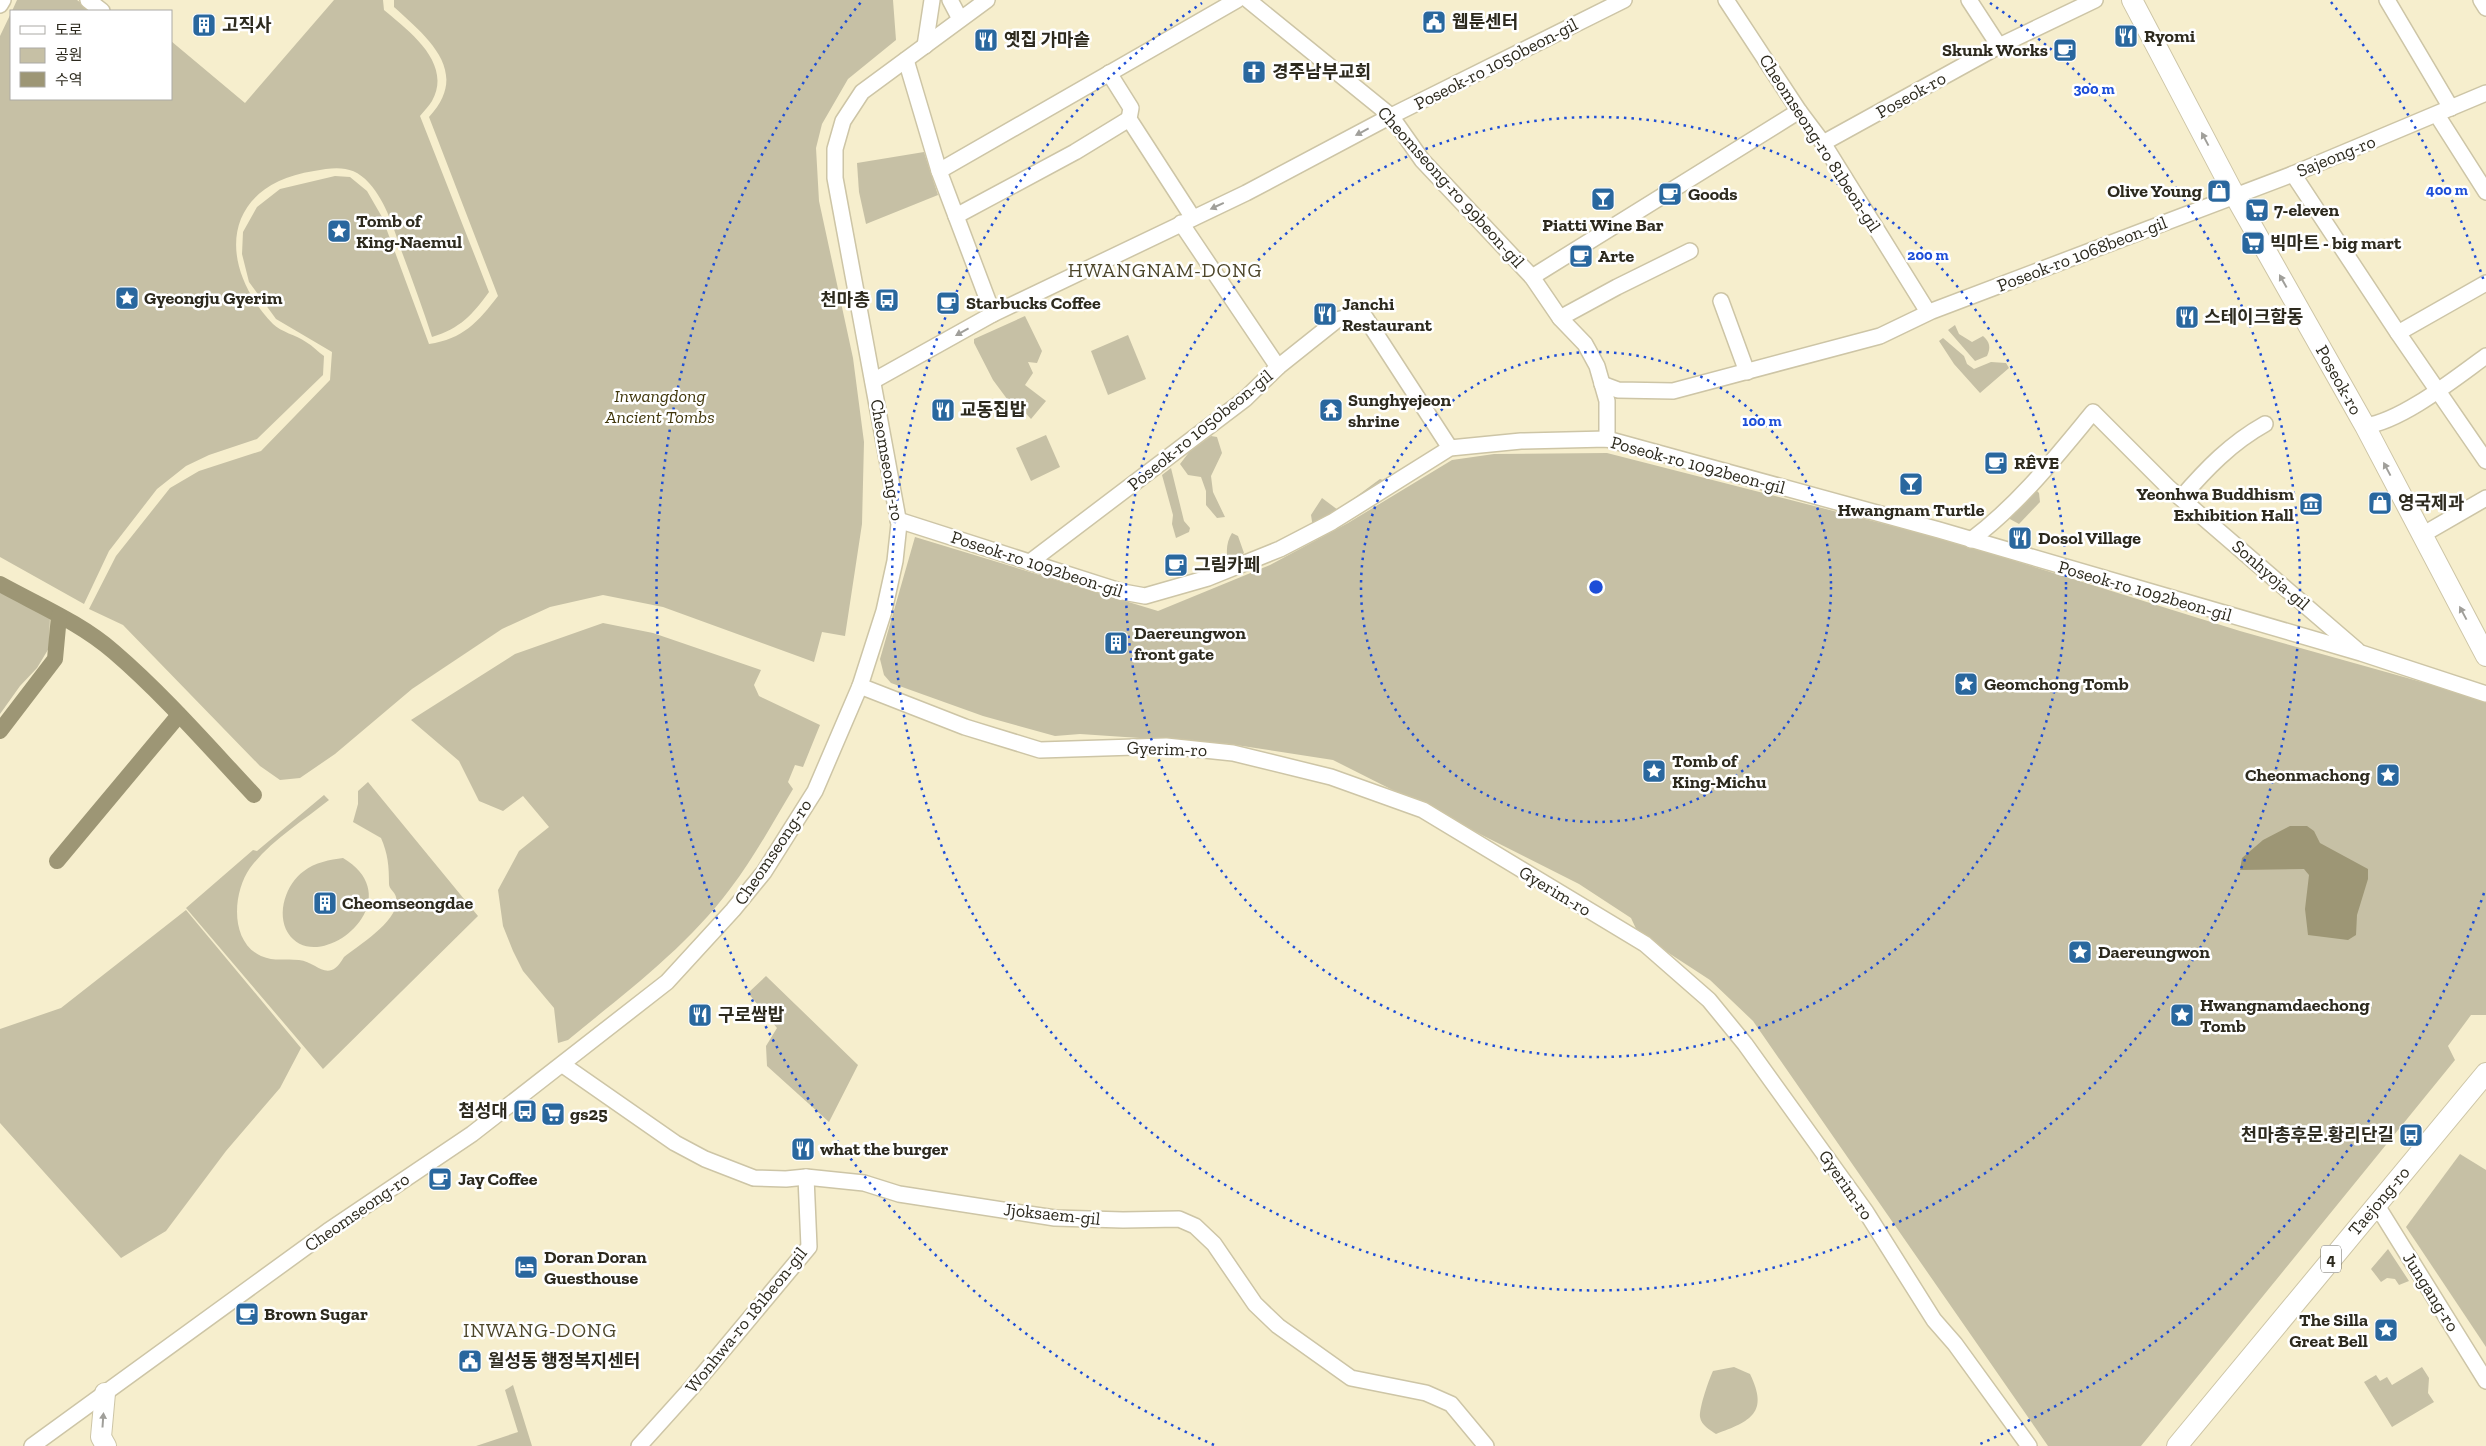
<svg xmlns="http://www.w3.org/2000/svg" width="2486" height="1446" font-family="'Zilla Slab','Noto Sans KR',serif">
	<style>
		.green { fill: #c6c0a5 }
		.water { fill: #9d9675 }
		.lines { fill: none; stroke-linecap: round; stroke-linejoin: round }
		.canal { stroke: #9d9675; stroke-width: 16 }
		.minor-casing { stroke: #cdc5a6; stroke-width: 18 }
		.major-casing { stroke: #cdc5a6; stroke-width: 22 }
		.minor { stroke: #fff; stroke-width: 15 }
		.major { stroke: #fff; stroke-width: 20 }
		.oneway { fill: #a09f9a }
		.ring { fill: none; stroke: #1d4ed8; stroke-width: 2.5; stroke-dasharray: 2.5 5 }
		.labels { text-anchor: middle; stroke-width: 5; stroke-linejoin: round; paint-order: stroke }
		.shield { fill: #fff; stroke: #6c6a62; stroke-width: 1 }
		.shield-label { font-size: 16px; font-weight: bold; fill: #2d2a1e }
		.poi-label { font-size: 18px; font-weight: bold; fill: #2d2a1e; stroke: #fff; text-anchor: start }
		.street-label { font-size: 18px; fill: #2d2a1e; stroke: #fff }
		.park-label { font-size: 18px; font-style: italic; fill: #40360a; stroke: #fff }
		.quarter-label { font-size: 20px; letter-spacing: 1px; fill: #4d462a; stroke: #fff }
		.centre { fill: #1d4ed8; stroke: #fff; stroke-width: 2.5 }
		.ring-label { font-size: 15px; text-anchor: middle; font-weight: bold; fill: #1d4ed8; stroke: #fff; stroke-width: 5; stroke-linejoin: round; paint-order: stroke }
	</style>
	<rect width="100%" height="100%" fill="#f6eecd"/>
	<g class="green">
		<polygon points="17,0 77,0 92,11 12,11"/>
		<path d="M334 0H383L384 10C409 31 453 63 432 101 429 106 424 111 420 116L489 292C472 315 461 328 432 337 423 309 413 282 403 255 394 230 387 203 369 183 353 165 336 167 314 171 223 185 215 263 273 324 281 332 296 335 306 342 313 346 318 352 324 356L323 375 257 439 209 455 186 466 157 489 109 551 84 604 0 557V36L11 13V99H171V41L245 103Z"/>
		<path d="M394 0H893L896 40 848 79 822 124 816 148 819 201 853 358 864 442 862 524 845 636 822 632 814 662 663 607 603 595 550 607 502 629 412 689 335 754 300 778 280 780 260 766 123 625 89 609 116 556 170 488 199 471 261 451 330 380 332 352 276 319 249 282 242 254 243 232 257 207 280 189 335 176 350 177 367 191 382 217 429 344C463 339 478 322 498 296L429 117C471 72 428 38 394 7Z"/>
		<polygon points="924,152 938,195 866,224 859,192 857,163"/>
		<polygon points="1025,316 1042,351 1037,363 1028,362 1033,373 1025,385 1046,401 1031,419 1019,406 1013,407 993,380 974,343 974,339"/>
		<path d="M1955 325 1959 334 1972 342 1983 336C1990 342 1991 348 1987 356L1975 361 1948 330Z"/>
		<polygon points="1128,335 1146,379 1108,395 1091,351"/>
		<polygon points="1943,338 1964,356 1967,364 1974,369 1991,362 2006,363 2009,368 1980,393 1954,364 1939,341"/>
		<polygon points="1046,435 1060,467 1031,481 1016,448"/>
		<polygon points="1211,436 1217,437 1222,453 1211,476 1213,492 1225,517 1217,518 1206,505 1206,491 1201,477 1188,475 1180,464 1190,451"/>
		<polygon points="1607,453 1951,541 2240,631 2486,700 2486,1015 2471,1015 2448,1046 2455,1060 2141,1446 2048,1446 1753,1021 1710,980 1638,933 1631,918 1579,884 1333,760 1229,744 1080,734 1055,736 983,716 891,683 884,675 880,659 915,537 1158,611 1270,565 1348,523 1452,460 1494,454"/>
		<polygon points="1171,468 1184,521 1190,528 1189,532 1176,538 1172,524 1173,515 1162,475"/>
		<polygon points="1380,479 1401,486 1313,528 1311,515 1322,498 1338,510"/>
		<polygon points="2035,489 2039,493 2040,502 2019,524 2008,518"/>
		<path d="M1232 533 1238 536 1244 553 1235 561 1230 569C1226 557 1225 544 1232 533Z"/>
		<polygon points="0,589 50,616 49,648 37,668 20,686 0,714"/>
		<path d="M603 623 653 633 761 670 754 685 759 696 820 725 803 767 795 765 788 782 793 789C773 822 754 858 730 889 686 948 625 993 568 1040L558 1043 554 1008 523 971 513 951 503 926 498 890 519 851 549 827 523 796 503 811 479 801 459 761 411 720 515 654Z"/>
		<path d="M368 782 478 916 323 1069 186 908 253 850 257 851 324 795 329 800C303 821 270 841 250 868 233 892 229 941 261 956 275 962 285 958 299 960 318 962 328 985 344 957 359 945 402 919 396 897 395 892 389 889 389 884 389 866 388 854 381 838L353 822 358 804V791Z"/>
		<path d="M343 858C415 901 317 979 288 933 276 913 286 884 304 871 315 862 330 860 343 858Z"/>
		<polygon points="186,910 301,1048 280,1088 226,1151 166,1231 121,1258 0,1123 0,1029 61,1008"/>
		<polygon points="766,976 858,1065 829,1122 767,1066 766,1046 777,1028 748,993"/>
		<polygon points="2460,1154 2486,1170 2486,1347 2406,1227"/>
		<polygon points="2388,1249 2409,1281 2399,1285 2395,1279 2387,1278 2381,1282 2371,1269"/>
		<path d="M1734 1367 1750 1374C1769 1413 1751 1421 1716 1434 1710 1430 1701 1425 1700 1417 1699 1408 1709 1379 1713 1371Z"/>
		<polygon points="2422,1367 2429,1378 2428,1393 2434,1402 2392,1427 2364,1382 2376,1375 2380,1381 2387,1377 2392,1385"/>
		<polygon points="513,1385 532,1446 476,1446 518,1432 505,1390"/>
	</g>
	<polygon class="water" points="2290,826 2307,826 2314,831 2320,843 2368,869 2368,879 2357,915 2356,935 2348,940 2308,935 2305,909 2309,875 2304,869 2240,870 2242,858 2263,840"/>
	<g class="lines">
		<g class="canal">
			<path d="M0 584C38 605 81 623 114 652 164 695 209 747 254 795"/>
			<polyline points="0,731 55,659 59,616"/>
			<polyline points="57,861 179,715"/>
		</g>
		<g class="minor-casing">
			<g id="minor">
				<polyline points="88,0 102,11"/>
				<polyline points="950,0 960,19"/>
				<polyline points="1248,0 1391,116 1422,160 1532,277 1560,318 1585,344 1597,366 1607,401 1607,439"/>
				<polyline points="1726,0 1799,111 1823,143 1928,312"/>
				<polyline points="1969,0 1999,46"/>
				<polyline points="2387,0 2451,108"/>
				<polyline points="2481,0 2486,8"/>
				<polyline points="0,5 3,0"/>
				<polyline points="925,46 932,0"/>
				<polyline points="906,60 939,171 993,314"/>
				<polyline points="1109,73 1131,108 1129,119 1193,218"/>
				<polyline points="2437,115 2486,192"/>
				<polyline points="1823,143 1999,46 2095,0"/>
				<polyline points="939,171 1237,0"/>
				<polyline points="2293,174 2398,333 2486,461"/>
				<polyline points="956,216 1075,152 1129,119"/>
				<polyline points="1532,277 1799,111"/>
				<polyline points="1721,301 1747,372"/>
				<polyline points="1560,318 1617,287 1690,251"/>
				<polyline points="2398,333 2486,283"/>
				<polyline points="1278,367 1337,320 1355,315 1365,317 1450,448"/>
				<polyline points="873,381 993,314 1246,193 1391,116 1624,0"/>
				<polyline points="1602,384 1618,390 1673,391 1880,336 1932,311 2293,174 2486,93"/>
				<path d="M2365 426C2402 421 2454 379 2486 356"/>
				<path d="M2181 498C2206 469 2231 443 2265 424"/>
				<polyline points="898,520 1123,592 1145,596 1208,578 1280,549 1332,522 1450,448 1521,441 1607,439 1939,530 2361,653 2486,694"/>
				<polyline points="2422,535 2486,498"/>
				<path d="M1971 540C2019 504 2055 458 2093 412L2169 488 2357 650"/>
				<polyline points="1030,562 1245,399 1278,367 1181,223"/>
				<polyline points="860,686 965,727 1040,750 1166,746 1233,753 1331,777 1423,810 1645,944 1709,1000 1745,1044 1866,1212 1934,1320 1955,1344 2029,1446"/>
				<polyline points="563,1065 675,1143 705,1159 754,1178 786,1179 806,1177 864,1183 899,1194 1055,1218 1123,1220 1179,1219 1195,1226 1214,1244 1255,1304 1278,1326 1351,1378 1426,1393 1451,1404 1486,1446"/>
				<polyline points="2376,1204 2486,1381"/>
				<polyline points="32,1446 328,1231 472,1134 667,982 733,910 764,872 815,791 860,686 884,611 895,561 899,524 835,178 835,149 843,121 862,92 987,0"/>
				<polyline points="639,1446 694,1385 809,1247 806,1177"/>
			</g>
		</g>
		<g class="major-casing">
			<g id="major">
				<polyline points="2132,0 2235,196 2365,426 2486,656"/>
				<polyline points="105,1393 101,1437 106,1446"/>
				<polyline points="2177,1446 2486,1073"/>
			</g>
		</g>
		<use href="#minor" class="minor"/>
		<use href="#major" class="major"/>
	</g>
	<defs><path id="oneway-solid" d="M-6-.8H1V-3.2L6.5 0L1 3.2V.8H-6Z" transform="scale(1.25)"/></defs>
	<g class="oneway">
		<use href="#oneway-solid" transform="translate(1362 132) rotate(152)"/>
		<use href="#oneway-solid" transform="translate(2205 139) rotate(-118)"/>
		<use href="#oneway-solid" transform="translate(1217 206) rotate(155)"/>
		<use href="#oneway-solid" transform="translate(2283 281) rotate(-119)"/>
		<use href="#oneway-solid" transform="translate(962 332) rotate(151)"/>
		<use href="#oneway-solid" transform="translate(2387 469) rotate(-118)"/>
		<use href="#oneway-solid" transform="translate(2463 613) rotate(-118)"/>
		<use href="#oneway-solid" transform="translate(103 1420) rotate(-86)"/>
	</g>
	<g class="ring">
		<circle cx="1596" cy="587" r="235"/>
		<circle cx="1596" cy="587" r="470"/>
		<path d="M1990 3A704 704 0 1 1 1202 3"/>
		<path d="M2484 893A939 939 0 0 1 1978 1445M1214 1445A939 939 0 0 1 861 2M2331 2A939 939 0 0 1 2484 281"/>
	</g>
	<defs>
		<g id="civic-square" transform="scale(1.25)"><rect x="-9" y="-9" width="18" height="18" rx="4" fill="#29679e" stroke="#fff"/><path d="M-.6-6.5H3V-4.5H.6V-3L4-1V1h2V6H-6V1h2V-1L-.6-3ZM-1.2 2.5V6h2.4V2.5Z" fill="#fff"/></g>
		<g id="building-square" transform="scale(1.25)"><rect x="-9" y="-9" width="18" height="18" rx="4" fill="#29679e" stroke="#fff"/><path d="M-4-6H4V6H1V3H-1V6H-4ZM-2.5-4.3h1.7v1.8h-1.7ZM.8-4.3h1.7v1.8H.8ZM-2.5-1h1.7V.8h-1.7ZM.8-1h1.7V.8H.8Z" fill="#fff"/></g>
		<g id="restaurant-square" transform="scale(1.25)"><rect x="-9" y="-9" width="18" height="18" rx="4" fill="#29679e" stroke="#fff"/><path d="M-5-6h1v4h1v-4h1v4h1v-4h1v5L-1.5 .5V6h-2V.5L-5-1ZM5-6V6H3V1.5H1.5Q1.5-4 5-6Z" fill="#fff"/></g>
		<g id="cafe-square" transform="scale(1.25)"><rect x="-9" y="-9" width="18" height="18" rx="4" fill="#29679e" stroke="#fff"/><path d="M-5.5-4.5H6V0H3Q3 3.5 0 3.5H-2.5Q-5.5 3.5-5.5 0ZM3-3.2v2h1.7v-2ZM-6 4.5H4V6H-6Z" fill="#fff"/></g>
		<g id="church-square" transform="scale(1.25)"><rect x="-9" y="-9" width="18" height="18" rx="4" fill="#29679e" stroke="#fff"/><path d="M-1.2-6h2.4v3.5h3.3v2.4h-3.3V6h-2.4V-.1h-3.3v-2.4h3.3Z" fill="#fff"/></g>
		<g id="shop-square" transform="scale(1.25)"><rect x="-9" y="-9" width="18" height="18" rx="4" fill="#29679e" stroke="#fff"/><path d="M-5-2.5h2.3a2.7 3.5 0 0 1 5.4 0H5L5.5 6h-11ZM-1.5-2.5h3a1.5 2.3 0 0 0-3 0Z" fill="#fff"/></g>
		<g id="bar-square" transform="scale(1.25)"><rect x="-9" y="-9" width="18" height="18" rx="4" fill="#29679e" stroke="#fff"/><path d="M-6-5H6L.8 .8V4.5H3.5V6h-7V4.5H-.8V.8Z" fill="#fff"/></g>
		<g id="supermarket-square" transform="scale(1.25)"><rect x="-9" y="-9" width="18" height="18" rx="4" fill="#29679e" stroke="#fff"/><path d="M-6-5.5h2.5l.6 2H6L4.5 2H-2.5L-4.4-4H-6ZM-1.5 3.2a1.3 1.3 0 1 0 .1 0ZM3 3.2a1.3 1.3 0 1 0 .1 0Z" fill="#fff"/></g>
		<g id="sight-square" transform="scale(1.25)"><rect x="-9" y="-9" width="18" height="18" rx="4" fill="#29679e" stroke="#fff"/><path d="M0-6L1.8-2.2L6-1.7L2.9 1.2L3.7 5.4L0 3.3L-3.7 5.4L-2.9 1.2L-6-1.7L-1.8-2.2Z" fill="#fff"/></g>
		<g id="bus-square" transform="scale(1.25)"><rect x="-9" y="-9" width="18" height="18" rx="4" fill="#29679e" stroke="#fff"/><path d="M-5-6H5V4H4V6H2V4H-2V6H-4V4H-5ZM-3.5-4V0h7V-4ZM-3.5 1.2v1.5H-2V1.2ZM2 1.2v1.5H3.5V1.2Z" fill="#fff"/></g>
		<g id="temple-square" transform="scale(1.25)"><rect x="-9" y="-9" width="18" height="18" rx="4" fill="#29679e" stroke="#fff"/><path d="M0-6L5-2H3V0L6.5 2.5H4V6H1.5V3h-3V6H-4V2.5H-6.5L-3 0V-2H-5Z" fill="#fff"/></g>
		<g id="museum-square" transform="scale(1.25)"><rect x="-9" y="-9" width="18" height="18" rx="4" fill="#29679e" stroke="#fff"/><path d="M0-6L6-3V-2H-6V-3ZM-5-1h2V3h-2ZM-1-1h2V3h-2ZM3-1h2V3H3ZM-6 4H6V6H-6Z" fill="#fff"/></g>
		<g id="hotel-square" transform="scale(1.25)"><rect x="-9" y="-9" width="18" height="18" rx="4" fill="#29679e" stroke="#fff"/><path d="M-6-4.5h1.5V1H6V5H4.5V3h-9V5H-6ZM-4 0a1.8 1.8 0 1 1 3.6 0ZM.5 0V-2.5h3Q6-2.5 6 0Z" fill="#fff"/></g>
	</defs>
	<g fill-rule="evenodd">
		<use href="#civic-square" x="1434" y="22"/>
		<use href="#building-square" x="204" y="25"/>
		<use href="#restaurant-square" x="2126" y="36"/>
		<use href="#restaurant-square" x="986" y="40"/>
		<use href="#cafe-square" x="2065" y="50"/>
		<use href="#church-square" x="1254" y="72"/>
		<use href="#shop-square" x="2219" y="191"/>
		<use href="#cafe-square" x="1670" y="194"/>
		<use href="#bar-square" x="1603" y="199"/>
		<use href="#supermarket-square" x="2257" y="210"/>
		<use href="#sight-square" x="339" y="231"/>
		<use href="#supermarket-square" x="2253" y="243"/>
		<use href="#cafe-square" x="1581" y="256"/>
		<use href="#sight-square" x="127" y="298"/>
		<use href="#bus-square" x="887" y="300"/>
		<use href="#cafe-square" x="948" y="303"/>
		<use href="#restaurant-square" x="1325" y="314"/>
		<use href="#restaurant-square" x="2187" y="317"/>
		<use href="#restaurant-square" x="943" y="410"/>
		<use href="#temple-square" x="1331" y="410"/>
		<use href="#cafe-square" x="1996" y="463"/>
		<use href="#bar-square" x="1911" y="484"/>
		<use href="#shop-square" x="2380" y="503"/>
		<use href="#museum-square" x="2311" y="504"/>
		<use href="#restaurant-square" x="2020" y="538"/>
		<use href="#cafe-square" x="1176" y="565"/>
		<use href="#building-square" x="1116" y="643"/>
		<use href="#sight-square" x="1966" y="684"/>
		<use href="#sight-square" x="1654" y="771"/>
		<use href="#sight-square" x="2388" y="775"/>
		<use href="#building-square" x="325" y="903"/>
		<use href="#sight-square" x="2080" y="952"/>
		<use href="#restaurant-square" x="700" y="1015"/>
		<use href="#sight-square" x="2182" y="1015"/>
		<use href="#bus-square" x="525" y="1111"/>
		<use href="#supermarket-square" x="553" y="1114"/>
		<use href="#bus-square" x="2411" y="1135"/>
		<use href="#restaurant-square" x="803" y="1149"/>
		<use href="#cafe-square" x="440" y="1179"/>
		<use href="#hotel-square" x="526" y="1267"/>
		<use href="#cafe-square" x="247" y="1314"/>
		<use href="#sight-square" x="2386" y="1330"/>
		<use href="#civic-square" x="470" y="1361"/>
	</g>
	<g class="labels">
		<rect class="shield" x="2321" y="1245.5" width="20" height="27" rx="4"/>
		<g class="shield-label">
			<text x="2331" y="1265">4</text>
		</g>
		<g class="poi-label">
			<text x="1452" y="28">웹툰센터</text>
			<text x="222" y="31">고직사</text>
			<text x="2144" y="42">Ryomi</text>
			<text x="1004" y="46">옛집 가마솥</text>
			<text x="2048" y="56" text-anchor="end">Skunk Works</text>
			<text x="1272" y="78">경주남부교회</text>
			<text x="2202" y="197" text-anchor="end">Olive Young</text>
			<text x="1688" y="200">Goods</text>
			<text x="2274" y="216">7-eleven</text>
			<text x="356" y="227">Tomb of<tspan x="356" dy="21">King-Naemul</tspan></text>
			<text x="1603" y="231" text-anchor="middle">Piatti Wine Bar</text>
			<text x="2270" y="249">빅마트 - big mart</text>
			<text x="1598" y="262">Arte</text>
			<text x="144" y="304">Gyeongju Gyerim</text>
			<text x="870" y="306" text-anchor="end">천마총</text>
			<text x="966" y="309">Starbucks Coffee</text>
			<text x="1342" y="310">Janchi<tspan x="1342" dy="21">Restaurant</tspan></text>
			<text x="2204" y="323">스테이크함동</text>
			<text x="1348" y="406">Sunghyejeon<tspan x="1348" dy="21">shrine</tspan></text>
			<text x="960" y="416">교동집밥</text>
			<text x="2014" y="469">RÊVE</text>
			<text x="2294" y="500" text-anchor="end">Yeonhwa Buddhism<tspan x="2294" dy="21">Exhibition Hall</tspan></text>
			<text x="2398" y="509">영국제과</text>
			<text x="1911" y="516" text-anchor="middle">Hwangnam Turtle</text>
			<text x="2038" y="544">Dosol Village</text>
			<text x="1194" y="571">그림카페</text>
			<text x="1134" y="639">Daereungwon<tspan x="1134" dy="21">front gate</tspan></text>
			<text x="1984" y="690">Geomchong Tomb</text>
			<text x="1672" y="767">Tomb of<tspan x="1672" dy="21">King-Michu</tspan></text>
			<text x="2370" y="781" text-anchor="end">Cheonmachong</text>
			<text x="342" y="909">Cheomseongdae</text>
			<text x="2098" y="958">Daereungwon</text>
			<text x="2200" y="1011">Hwangnamdaechong<tspan x="2200" dy="21">Tomb</tspan></text>
			<text x="718" y="1021">구로쌈밥</text>
			<text x="508" y="1117" text-anchor="end">첨성대</text>
			<text x="570" y="1120">gs25</text>
			<text x="2394" y="1141" text-anchor="end">천마총후문.황리단길</text>
			<text x="820" y="1155">what the burger</text>
			<text x="458" y="1185">Jay Coffee</text>
			<text x="544" y="1263">Doran Doran<tspan x="544" dy="21">Guesthouse</tspan></text>
			<text x="264" y="1320">Brown Sugar</text>
			<text x="2368" y="1326" text-anchor="end">The Silla<tspan x="2368" dy="21">Great Bell</tspan></text>
			<text x="488" y="1367">월성동 행정복지센터</text>
		</g>
		<g class="street-label">
			<text transform="translate(1496 64) rotate(-27)" y="6">Poseok-ro 1050beon-gil</text>
			<text transform="translate(1911 95) rotate(-29)" y="6">Poseok-ro</text>
			<text transform="translate(1820 143) rotate(57)" y="6">Cheomseong-ro 81beon-gil</text>
			<text transform="translate(2336 156) rotate(-22)" y="6">Sajeong-ro</text>
			<text transform="translate(1451 187) rotate(48)" y="6">Cheomseong-ro 99beon-gil</text>
			<text transform="translate(2082 254) rotate(-21)" y="6">Poseok-ro 1068beon-gil</text>
			<text transform="translate(2339 380) rotate(61)" y="6">Poseok-ro</text>
			<text transform="translate(1200 430) rotate(-39)" y="6">Poseok-ro 1050beon-gil</text>
			<text transform="translate(887 460) rotate(80)" y="6">Cheomseong-ro</text>
			<text transform="translate(1698 465) rotate(15)" y="6">Poseok-ro 1092beon-gil</text>
			<text transform="translate(1037 564) rotate(18)" y="6">Poseok-ro 1092beon-gil</text>
			<text transform="translate(2271 575) rotate(41)" y="6">Sonhyoja-gil</text>
			<text transform="translate(2145 591) rotate(16)" y="6">Poseok-ro 1092beon-gil</text>
			<text transform="translate(1167 749) rotate(2)" y="6">Gyerim-ro</text>
			<text transform="translate(773 852) rotate(-56)" y="6">Cheomseong-ro</text>
			<text transform="translate(1555 891) rotate(31)" y="6">Gyerim-ro</text>
			<text transform="translate(1846 1185) rotate(55)" y="6">Gyerim-ro</text>
			<text transform="translate(2379 1201) rotate(-50)" y="6">Taejong-ro</text>
			<text transform="translate(357 1212) rotate(-35)" y="6">Cheomseong-ro</text>
			<text transform="translate(1052 1214) rotate(6)" y="6">Jjoksaem-gil</text>
			<text transform="translate(2431 1292) rotate(58)" y="6">Jungang-ro</text>
			<text transform="translate(746 1320) rotate(-51)" y="6">Wonhwa-ro 181beon-gil</text>
		</g>
		<g class="park-label">
			<text x="660" y="402">Inwangdong<tspan x="660" dy="21">Ancient Tombs</tspan></text>
		</g>
		<g class="quarter-label">
			<text x="1165" y="277">HWANGNAM-DONG</text>
			<text x="540" y="1337">INWANG-DONG</text>
		</g>
	</g>
	<circle cx="1596" cy="587" r="8" class="centre"/>
	<g class="ring-label">
		<text x="2094" y="94">300 m</text>
		<text x="2447" y="195">400 m</text>
		<text x="1928" y="260">200 m</text>
		<text x="1762" y="426">100 m</text>
	</g>
	<rect x="10" y="10" width="162" height="90" fill="#ffffff" stroke="#abaaa5"/>
	<rect x="20" y="26" width="25" height="8" fill="#ffffff" stroke="#abaaa5"/>
	<text x="55" y="35" font-size="15" fill="#2d2a1e">도로</text>
	<rect x="20" y="48" width="25" height="15" fill="#c6c0a5" stroke="#abaaa5"/>
	<text x="55" y="60" font-size="15" fill="#2d2a1e">공원</text>
	<rect x="20" y="72" width="25" height="15" fill="#9d9675" stroke="#abaaa5"/>
	<text x="55" y="85" font-size="15" fill="#2d2a1e">수역</text>
</svg>
